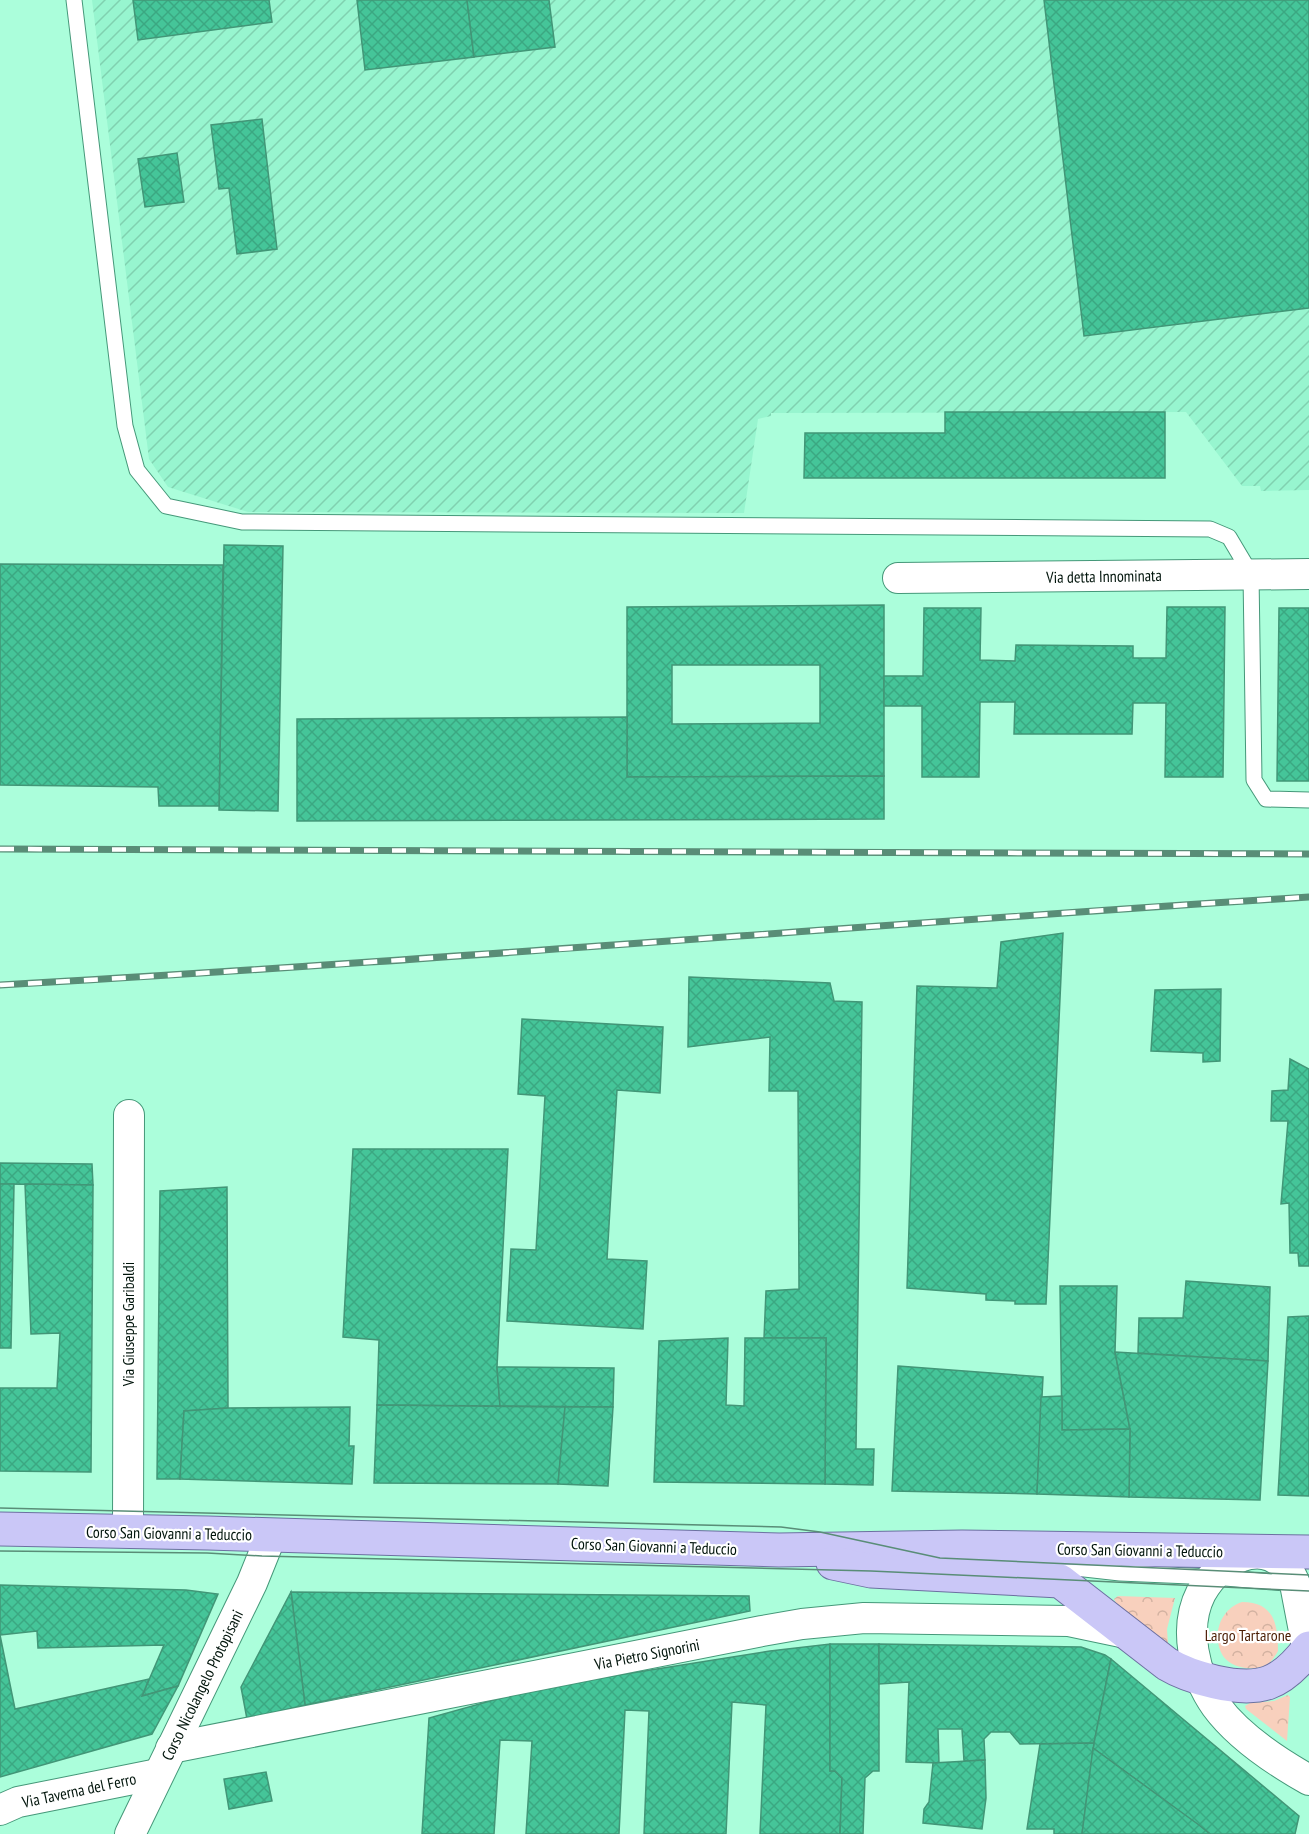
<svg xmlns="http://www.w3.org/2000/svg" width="1309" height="1834" font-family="'PT Sans Narrow',sans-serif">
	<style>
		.industrial { fill: url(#industrial-furrows) }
		.park { fill: url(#park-crowns) }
		.building { fill: url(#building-cross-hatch); stroke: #429677; stroke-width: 1.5; fill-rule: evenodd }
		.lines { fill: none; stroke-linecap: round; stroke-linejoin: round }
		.service-casing { stroke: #459879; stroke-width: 17 }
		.minor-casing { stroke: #459879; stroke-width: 32 }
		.primary-casing { stroke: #6c70a0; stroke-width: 35 }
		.service { stroke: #fff; stroke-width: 15 }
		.minor { stroke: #fff; stroke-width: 30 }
		.primary { stroke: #cac7f7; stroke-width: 33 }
		.tram { stroke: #598d77; stroke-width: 1.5 }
		.rail-casing { stroke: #598d77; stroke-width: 7 }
		.rail { stroke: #fff; stroke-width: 4.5; stroke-dasharray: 14; stroke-linecap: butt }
		.labels { text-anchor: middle; stroke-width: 4.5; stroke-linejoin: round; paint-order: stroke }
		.street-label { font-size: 16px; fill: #00140b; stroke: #fff }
		.park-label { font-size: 16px; fill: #491c03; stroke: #fff }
	</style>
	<defs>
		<pattern id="industrial-furrows" width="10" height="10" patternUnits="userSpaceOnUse" patternTransform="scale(1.5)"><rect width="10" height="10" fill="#97f5cf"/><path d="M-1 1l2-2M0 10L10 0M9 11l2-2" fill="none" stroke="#80d1b0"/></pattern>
		<pattern id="park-crowns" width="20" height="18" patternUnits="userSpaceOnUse" patternTransform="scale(1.5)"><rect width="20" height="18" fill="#f8d0bd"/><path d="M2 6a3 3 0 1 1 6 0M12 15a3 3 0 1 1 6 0" fill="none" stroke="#d3b2a1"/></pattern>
		<pattern id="building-cross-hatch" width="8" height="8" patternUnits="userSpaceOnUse" patternTransform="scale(1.5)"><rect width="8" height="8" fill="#45c599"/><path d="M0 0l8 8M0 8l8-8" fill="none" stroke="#3ba882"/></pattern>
	</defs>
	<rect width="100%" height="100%" fill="#abfedb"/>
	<polygon class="industrial" points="92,0 1309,0 1309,490 1261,491 1260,486 1242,486 1186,412 771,413 771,416 758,419 744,513 248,512 168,487 149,459"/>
	<g class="park">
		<polygon points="1118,1596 1175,1598 1167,1629 1168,1644 1165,1648 1116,1603 1114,1599"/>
		<path d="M1242 1602C1274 1602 1278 1624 1278 1651 1275 1656 1272 1662 1266 1665 1254 1672 1231 1668 1223 1656 1211 1636 1220 1609 1242 1602Z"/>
		<polygon points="1288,1695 1290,1697 1287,1741 1246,1709 1245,1706 1250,1703 1274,1701"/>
	</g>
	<g class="building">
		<polygon points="133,0 269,0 272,22 138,40"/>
		<polygon points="357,0 467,0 474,57 365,70"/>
		<polygon points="467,0 549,0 555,47 474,57"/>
		<polygon points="1044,0 1309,0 1309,308 1084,336"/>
		<polygon points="262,119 277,249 237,254 229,188 219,189 211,125"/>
		<polygon points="177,153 184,202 145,207 138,159"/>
		<polygon points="945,412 1165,412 1165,478 804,478 805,433 945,433"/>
		<polygon points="224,545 283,546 278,811 219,810"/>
		<polygon points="0,564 223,565 219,806 159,806 158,787 0,785"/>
		<path d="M884 605V776L627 777V607ZM672 665H820V723L672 724Z"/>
		<polygon points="1167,607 1225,607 1223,777 1165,777 1166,703 1133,703 1132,734 1014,734 1015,702 980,702 979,777 922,777 922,706 884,706 884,676 923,676 924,608 981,608 980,660 1015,661 1016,645 1133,646 1133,658 1166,658"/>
		<polygon points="1279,608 1309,608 1309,781 1277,781"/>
		<polygon points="627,717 627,777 884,776 884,819 297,821 297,719"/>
		<polygon points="1063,933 1046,1304 1015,1304 1015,1301 986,1300 986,1294 907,1288 917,986 997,988 1001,942"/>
		<polygon points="689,977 830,983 834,1001 862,1002 856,1449 874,1449 873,1485 825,1484 826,1338 764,1338 766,1291 799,1289 798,1091 769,1091 770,1037 688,1047"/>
		<polygon points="1221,989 1220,1061 1203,1062 1203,1053 1151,1051 1155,990"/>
		<polygon points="522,1019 663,1027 660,1093 617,1090 607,1259 647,1261 643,1329 507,1321 511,1249 536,1250 545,1096 518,1094"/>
		<polygon points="1290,1059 1309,1069 1309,1266 1299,1266 1298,1253 1290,1253 1289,1203 1281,1204 1288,1121 1271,1121 1272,1091 1288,1090"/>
		<polygon points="353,1149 508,1149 497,1367 500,1406 377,1405 379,1340 343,1337"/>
		<polygon points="0,1163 92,1164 93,1185 0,1184"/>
		<polygon points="0,1184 14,1184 11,1348 0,1348"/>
		<polygon points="25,1184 93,1185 91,1472 0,1471 0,1388 57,1388 60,1333 31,1334"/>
		<polygon points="227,1187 228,1408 184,1411 180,1479 157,1479 160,1191"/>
		<polygon points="1186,1281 1270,1287 1268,1361 1138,1353 1139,1318 1183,1318"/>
		<polygon points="1060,1286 1117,1286 1115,1352 1130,1429 1062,1430"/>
		<polygon points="1309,1316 1309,1496 1278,1495 1288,1317"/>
		<polygon points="728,1338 726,1405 744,1406 745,1338 826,1338 825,1484 654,1482 659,1341"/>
		<polygon points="1115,1352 1268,1361 1260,1500 1129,1497 1130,1429"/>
		<polygon points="898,1366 1043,1377 1037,1494 892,1491"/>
		<polygon points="497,1367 614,1368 613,1407 500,1406"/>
		<polygon points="1062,1396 1062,1430 1130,1429 1129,1497 1037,1494 1041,1397"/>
		<polygon points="377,1405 565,1407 558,1484 374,1483"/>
		<polygon points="350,1407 349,1446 354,1446 352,1484 180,1479 184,1411 228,1408"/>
		<polygon points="565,1407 613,1407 608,1486 558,1484"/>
		<polygon points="0,1585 186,1590 218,1594 178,1686 142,1696 164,1645 38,1648 37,1631 0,1635"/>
		<polygon points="291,1592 749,1596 750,1611 305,1705"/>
		<polygon points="291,1592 305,1705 247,1719 241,1687"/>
		<polygon points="0,1635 15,1709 149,1679 142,1696 178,1686 152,1734 0,1777"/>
		<polygon points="830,1644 830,1771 835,1771 842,1778 840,1834 760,1834 766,1705 732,1702 726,1834 644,1834 649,1711 625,1710 619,1834 526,1834 532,1741 500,1740 494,1834 422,1834 429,1718 537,1688 770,1651"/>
		<polygon points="830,1644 879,1644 879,1771 873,1771 865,1778 863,1834 840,1834 842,1778 835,1771 830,1771"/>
		<polygon points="879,1644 1081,1647 1105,1655 1111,1659 1094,1743 1020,1744 1010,1732 991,1732 984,1739 985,1760 964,1761 962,1729 938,1729 939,1763 906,1762 909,1682 879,1684"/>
		<polygon points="1111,1659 1299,1816 1295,1834 1210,1834 1093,1748"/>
		<polygon points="1094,1743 1082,1834 1054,1834 1054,1829 1027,1829 1040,1744"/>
		<polygon points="1093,1748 1199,1825 1210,1834 1082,1834"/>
		<polygon points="985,1760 986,1798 982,1829 923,1823 924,1809 929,1802 933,1763"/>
		<polygon points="266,1772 272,1801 229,1809 224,1779"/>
	</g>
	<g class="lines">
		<g class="service-casing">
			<g id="service">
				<polyline points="74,0 125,426 137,470 166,506 242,522 1210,529 1229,537 1251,574 1254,780 1266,799 1309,800"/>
				<polyline points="1049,1565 1120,1573 1213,1577 1297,1584"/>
			</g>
		</g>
		<g class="minor-casing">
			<g id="minor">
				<polyline points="898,578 1309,574"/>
				<polyline points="128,1532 129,1115"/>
				<path d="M1309 1657 1295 1584C1275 1532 1222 1554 1201 1593 1183 1628 1194 1675 1216 1706 1238 1736 1277 1762 1309 1780"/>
				<polyline points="171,1748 762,1631 802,1624 864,1618 1069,1621 1126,1633"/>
				<polyline points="0,1810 18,1802 158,1774"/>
				<polyline points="130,1834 252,1583 271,1536"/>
			</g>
		</g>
		<g class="primary-casing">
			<g id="primary">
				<polyline points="0,1529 208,1533 779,1550 962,1547 1309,1552"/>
				<path d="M833 1563 871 1571 1060 1581 1167 1664C1182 1673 1198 1678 1215 1682 1260 1692 1281 1685 1309 1648"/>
			</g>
		</g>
		<use href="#service" class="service"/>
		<use href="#minor" class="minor"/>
		<use href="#primary" class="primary"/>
		<g class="tram">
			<polyline points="0,1508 781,1527 820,1532 940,1558 1309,1575"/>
			<polyline points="0,1551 207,1553 262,1556 871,1571 1309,1591"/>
		</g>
		<g class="rail-casing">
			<g id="rail">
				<polyline points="0,849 1309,854"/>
				<path d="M0 985C437 961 872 924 1309 897"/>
			</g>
		</g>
		<use href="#rail" class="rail"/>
	</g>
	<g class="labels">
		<g class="street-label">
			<text transform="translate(1104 576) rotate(-1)" y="6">Via detta Innominata</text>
			<text transform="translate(128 1324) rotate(-90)" y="6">Via Giuseppe Garibaldi</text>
			<text transform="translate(169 1533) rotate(1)" y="6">Corso San Giovanni a Teduccio</text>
			<text transform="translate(654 1546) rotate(2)" y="6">Corso San Giovanni a Teduccio</text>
			<text transform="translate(1140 1550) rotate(1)" y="6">Corso San Giovanni a Teduccio</text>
			<text transform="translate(647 1654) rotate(-11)" y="6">Via Pietro Signorini</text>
			<text transform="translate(202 1685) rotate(-64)" y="6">Corso Nicolangelo Protopisani</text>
			<text transform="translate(79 1790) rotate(-12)" y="6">Via Taverna del Ferro</text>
		</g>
		<g class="park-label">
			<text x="1248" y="1641">Largo Tartarone</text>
		</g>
	</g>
</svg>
